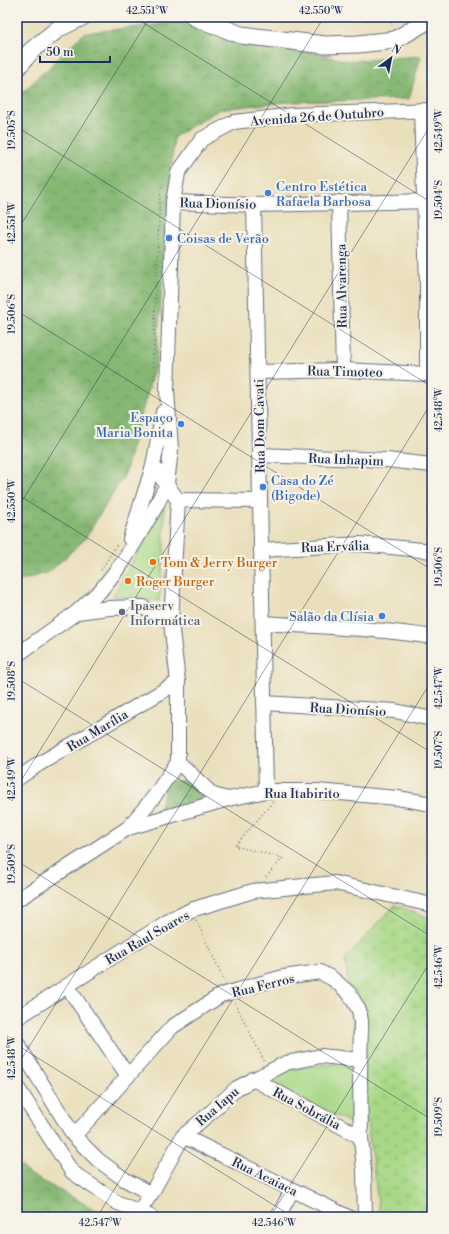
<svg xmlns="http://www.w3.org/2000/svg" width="449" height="1234" font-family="'Libre Bodoni',serif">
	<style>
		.forest { fill: url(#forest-crowns); stroke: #507468 }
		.wetland { fill: url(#wetland-marsh); stroke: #628472 }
		.park { fill: #a8d886; stroke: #628472 }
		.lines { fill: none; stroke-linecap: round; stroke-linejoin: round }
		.minor-casing { stroke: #636d7f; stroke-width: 16 }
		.major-casing { stroke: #636d7f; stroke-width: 19 }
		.path { stroke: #636d7f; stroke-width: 1.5; stroke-dasharray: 1 3; stroke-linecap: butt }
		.minor { stroke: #fff; stroke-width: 14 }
		.major { stroke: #fff; stroke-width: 17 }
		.ticks { fill: none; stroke: #1b2f5e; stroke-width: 1; stroke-opacity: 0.45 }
		.shop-dot { fill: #3f7fe0; stroke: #f7f3e8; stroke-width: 1.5 }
		.food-dot { fill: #e8710a; stroke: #f7f3e8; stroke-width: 1.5 }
		.service-dot { fill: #5c6f8a; stroke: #f7f3e8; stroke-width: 1.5 }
		.labels { text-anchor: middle; stroke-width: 4; stroke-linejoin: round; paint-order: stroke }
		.street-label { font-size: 13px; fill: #1b2f5e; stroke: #f7f3e8 }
		.shop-label { font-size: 13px; fill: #366cbe; stroke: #f7f3e8; text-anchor: start }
		.food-label { font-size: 13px; fill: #c56008; stroke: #f7f3e8; text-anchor: start }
		.service-label { font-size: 13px; fill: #4e5e75; stroke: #f7f3e8; text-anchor: start }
		.neatline { fill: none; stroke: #1b2f5e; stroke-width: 1.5 }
		.ticks-label { font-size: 10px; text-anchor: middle; fill: #1b2f5e }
	</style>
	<defs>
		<pattern id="forest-crowns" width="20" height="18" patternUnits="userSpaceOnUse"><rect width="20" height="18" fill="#86b873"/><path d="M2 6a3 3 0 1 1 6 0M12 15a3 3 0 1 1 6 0" fill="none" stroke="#6d9662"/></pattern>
		<pattern id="wetland-marsh" width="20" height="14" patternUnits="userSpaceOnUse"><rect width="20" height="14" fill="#a8d886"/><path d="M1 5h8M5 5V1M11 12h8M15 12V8" fill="none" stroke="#90ba76"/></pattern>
	</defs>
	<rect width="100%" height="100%" fill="#f7f3e8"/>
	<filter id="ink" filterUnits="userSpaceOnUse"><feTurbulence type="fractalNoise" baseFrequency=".025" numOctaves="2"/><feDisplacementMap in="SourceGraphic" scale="8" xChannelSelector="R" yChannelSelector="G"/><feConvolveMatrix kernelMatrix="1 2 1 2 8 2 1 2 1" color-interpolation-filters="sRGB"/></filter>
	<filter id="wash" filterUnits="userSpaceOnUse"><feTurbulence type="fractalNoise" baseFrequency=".012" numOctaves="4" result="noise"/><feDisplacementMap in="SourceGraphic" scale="16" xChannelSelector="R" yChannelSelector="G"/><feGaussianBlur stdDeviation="0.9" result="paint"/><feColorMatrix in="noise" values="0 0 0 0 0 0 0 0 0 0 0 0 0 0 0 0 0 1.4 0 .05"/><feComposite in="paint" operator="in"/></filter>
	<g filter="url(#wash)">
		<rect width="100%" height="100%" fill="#eadfbb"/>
		<g class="forest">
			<polygon points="182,22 348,61 421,56 409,99 285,102 220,109 174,137 156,361 125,474 84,540 49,572 17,582 17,98 84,33"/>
			<polygon points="167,781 191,781 201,799 159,811"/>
			<polygon points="17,1162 29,1174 109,1217 17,1217"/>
		</g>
		<polygon class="wetland" points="395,905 432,919 432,1217 380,1217 345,959"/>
		<g class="park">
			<polygon points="164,505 164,556 159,601 113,596"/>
			<polygon points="335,1064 350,1066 355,1079 355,1125 278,1088 270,1082 272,1075 304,1067"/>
		</g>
	</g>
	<g filter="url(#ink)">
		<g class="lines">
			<g class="minor-casing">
				<g id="minor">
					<polyline points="421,110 427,283 427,374"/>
					<polyline points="173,202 254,205 432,201"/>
					<polyline points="339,202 343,370"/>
					<polyline points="254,205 266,791"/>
					<polyline points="258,372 343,370 427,374 432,376"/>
					<polyline points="259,455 386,460 432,465"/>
					<polyline points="153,466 178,500 171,622 178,682 178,762 213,795 228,799"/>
					<polyline points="178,500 260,501"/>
					<polyline points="130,539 153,466 163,412"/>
					<polyline points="261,550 360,544 432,551"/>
					<polyline points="77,612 109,608 143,607 171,622"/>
					<path d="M263 623C319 627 376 628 432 637"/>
					<polyline points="17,655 77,612 100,591 123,562 155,508 167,484 171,449 167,391 173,202 178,173 202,139 234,122 293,115 432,110"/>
					<polyline points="264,703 395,711 432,719"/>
					<polyline points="17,779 39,764 178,682"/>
					<polyline points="128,828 153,798 178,762"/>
					<polyline points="17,900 128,828 228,799 266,791 316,791 398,798 432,804"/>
					<polyline points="67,986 128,1076"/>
					<polyline points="17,1018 167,922 191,910 253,891 335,883 432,905"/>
					<polyline points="17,1043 74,1136 98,1160 124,1179 151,1194"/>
					<polyline points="253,1079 361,1137"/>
					<polyline points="17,1087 72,1172 116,1202 151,1217"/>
					<polyline points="74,1136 172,1027 221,995 283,977 320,972 333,979 349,993 359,1010 361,1021 360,1077 361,1137 364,1171 365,1217"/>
					<polyline points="183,1136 348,1217"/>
					<polyline points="139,1211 151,1194 183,1136 209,1114 237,1088 286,1063 321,1056 360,1060"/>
					<polyline points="278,1217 292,1190"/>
				</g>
			</g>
			<g class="major-casing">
				<g id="major">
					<polyline points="194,17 241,35 325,45 358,44 395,40 432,18"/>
					<polyline points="17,68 31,51 59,28 82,17"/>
				</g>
			</g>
			<g class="path">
				<polyline points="315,17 388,21 392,23 392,26"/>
				<polyline points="155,387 153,359 160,191 164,184"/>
				<polyline points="101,570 118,543"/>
				<polyline points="266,877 283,858 235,846 273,802"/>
				<polyline points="196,920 225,982"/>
				<polyline points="235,1003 264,1061"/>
			</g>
			<use href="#minor" class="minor"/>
			<use href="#major" class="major"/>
		</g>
	</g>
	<path class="ticks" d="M134 17 432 203M428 17 432 20M17 127 432 387M17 231 150 17M17 311 432 570M17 494 432 753M17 509 324 17M17 678 432 937M17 787 432 123M17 861 432 1120M17 1045 293 1217M17 1066 432 402M97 1217 432 680M270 1217 432 959"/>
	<g class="shop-dot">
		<circle cx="268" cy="193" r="4"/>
		<circle cx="169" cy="238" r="4"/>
		<circle cx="181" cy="424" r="4"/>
		<circle cx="263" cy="487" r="4"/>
		<circle cx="382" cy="616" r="4"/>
	</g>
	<g class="food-dot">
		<circle cx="153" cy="562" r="4"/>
		<circle cx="128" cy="581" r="4"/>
	</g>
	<circle class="service-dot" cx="122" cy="612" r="4"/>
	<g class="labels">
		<g class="street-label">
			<text transform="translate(317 116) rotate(-4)" y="5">Avenida 26 de Outubro</text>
			<text transform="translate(218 203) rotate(1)" y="5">Rua Dionísio</text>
			<text transform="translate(341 286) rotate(-91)" y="5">Rua Alvarenga</text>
			<text transform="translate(345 371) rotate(1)" y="5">Rua Timoteo</text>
			<text transform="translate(259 426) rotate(-91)" y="5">Rua Dom Cavati</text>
			<text transform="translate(346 459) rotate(2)" y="5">Rua Inhapim</text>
			<text transform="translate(335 546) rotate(-2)" y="5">Rua Ervália</text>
			<text transform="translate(348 709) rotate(3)" y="5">Rua Dionísio</text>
			<text transform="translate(97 730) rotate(-31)" y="5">Rua Marília</text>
			<text x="302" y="798">Rua Itabirito</text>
			<text transform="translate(147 937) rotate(-30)" y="5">Rua Raul Soares</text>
			<text transform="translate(263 985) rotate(-14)" y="5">Rua Ferros</text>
			<text transform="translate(217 1106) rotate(-41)" y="5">Rua Iapu</text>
			<text transform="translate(307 1108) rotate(28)" y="5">Rua Sobrália</text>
			<text transform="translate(265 1176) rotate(26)" y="5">Rua Acaiaca</text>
		</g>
		<g class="shop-label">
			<text x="276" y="191">Centro Estética<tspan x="276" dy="15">Rafaela Barbosa</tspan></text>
			<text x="177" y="243">Coisas de Verão</text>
			<text x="173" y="422" text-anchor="end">Espaço<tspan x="173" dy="15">Maria Bonita</tspan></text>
			<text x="271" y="485">Casa do Zé<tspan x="271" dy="15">(Bigode)</tspan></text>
			<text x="374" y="621" text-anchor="end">Salão da Clísia</text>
		</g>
		<g class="food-label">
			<text x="161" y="567">Tom &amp; Jerry Burger</text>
			<text x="136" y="586">Roger Burger</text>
		</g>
		<g class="service-label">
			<text x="130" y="610">Ipaserv<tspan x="130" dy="15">Informática</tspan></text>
		</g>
	</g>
	<rect width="449" height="1234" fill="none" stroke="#f7f3e8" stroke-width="44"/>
	<g transform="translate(391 58) rotate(32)" stroke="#f7f3e8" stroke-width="3" paint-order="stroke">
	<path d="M0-3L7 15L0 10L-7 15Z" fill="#1b2f5e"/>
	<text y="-6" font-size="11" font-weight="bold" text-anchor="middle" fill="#1b2f5e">N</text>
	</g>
	<path d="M40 56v6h70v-6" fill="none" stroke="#1b2f5e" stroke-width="2"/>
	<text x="46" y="56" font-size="12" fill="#1b2f5e" stroke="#f7f3e8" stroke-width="3" paint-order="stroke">50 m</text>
	<rect x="22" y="22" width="405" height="1190" class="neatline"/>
	<g class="ticks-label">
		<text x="147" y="14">42.551°W</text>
		<text x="321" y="14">42.550°W</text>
		<text transform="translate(11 130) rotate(-90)" y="4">19.505°S</text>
		<text transform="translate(438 131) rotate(-90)" y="4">42.549°W</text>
		<text transform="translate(438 200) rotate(-90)" y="4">19.504°S</text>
		<text transform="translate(11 223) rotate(-90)" y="4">42.551°W</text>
		<text transform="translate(11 314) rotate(-90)" y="4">19.506°S</text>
		<text transform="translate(438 410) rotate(-90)" y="4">42.548°W</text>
		<text transform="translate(11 501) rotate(-90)" y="4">42.550°W</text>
		<text transform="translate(438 567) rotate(-90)" y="4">19.506°S</text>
		<text transform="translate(11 681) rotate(-90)" y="4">19.508°S</text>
		<text transform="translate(438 688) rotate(-90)" y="4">42.547°W</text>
		<text transform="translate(438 750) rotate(-90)" y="4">19.507°S</text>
		<text transform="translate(11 779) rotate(-90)" y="4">42.549°W</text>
		<text transform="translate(11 864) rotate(-90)" y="4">19.509°S</text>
		<text transform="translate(438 967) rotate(-90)" y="4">42.546°W</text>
		<text transform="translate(11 1058) rotate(-90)" y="4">42.548°W</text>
		<text transform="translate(438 1117) rotate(-90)" y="4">19.509°S</text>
		<text x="100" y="1226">42.547°W</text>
		<text x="274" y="1226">42.546°W</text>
	</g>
</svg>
